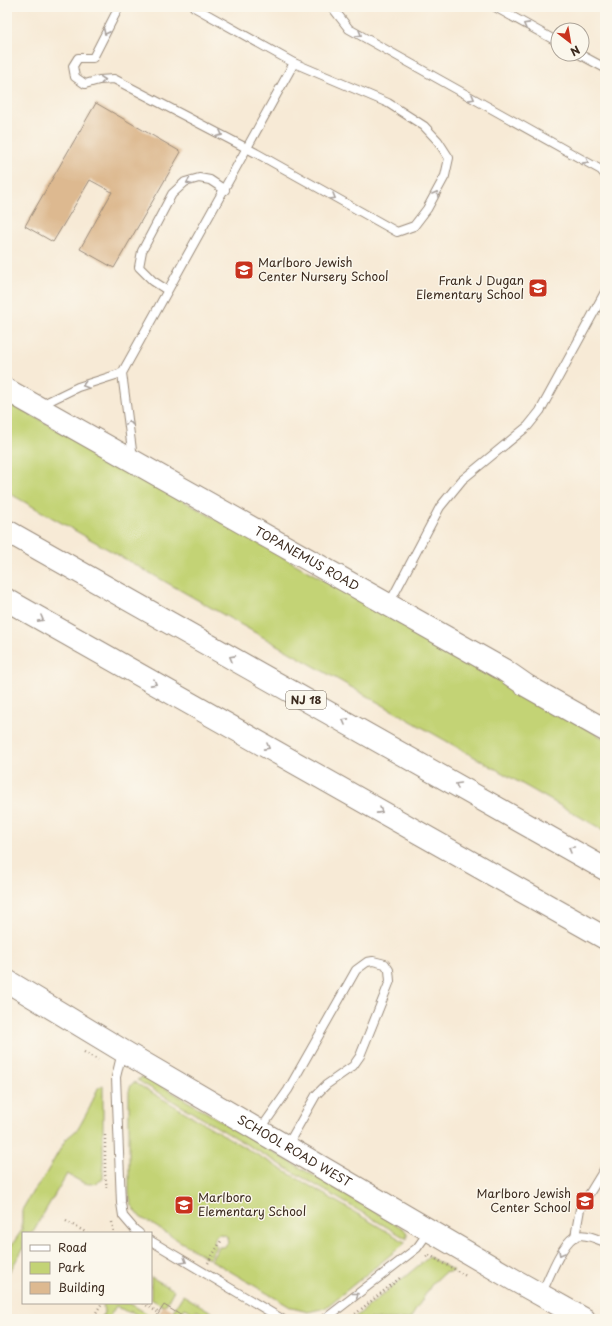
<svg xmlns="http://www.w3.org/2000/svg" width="612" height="1326" font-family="'Playpen Sans',sans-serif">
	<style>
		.green { fill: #c3d375; stroke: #7f7e4a }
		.building { fill: #ddb990 }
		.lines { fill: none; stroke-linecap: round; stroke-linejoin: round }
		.lane-casing { stroke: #998a7a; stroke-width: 10 }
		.secondary-casing { stroke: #998a7a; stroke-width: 24 }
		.highway-casing { stroke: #998a7a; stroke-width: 24 }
		.path { stroke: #998a7a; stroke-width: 2.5; stroke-dasharray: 1 3; stroke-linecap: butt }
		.lane { stroke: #fff; stroke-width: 8 }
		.secondary { stroke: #fff; stroke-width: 22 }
		.highway { stroke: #fff; stroke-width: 22 }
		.oneway { stroke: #a79f9a }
		.labels { text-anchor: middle; stroke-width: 3; stroke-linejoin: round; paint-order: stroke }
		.shield { fill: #fbf7ec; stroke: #75685c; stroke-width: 1 }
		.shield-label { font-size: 11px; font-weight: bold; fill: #3b2a1e }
		.poi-label { font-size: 12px; fill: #3b2a1e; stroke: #fbf7ec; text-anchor: start }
		.street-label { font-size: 12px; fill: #3b2a1e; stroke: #fbf7ec }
	</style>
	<rect width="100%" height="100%" fill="#fbf7ec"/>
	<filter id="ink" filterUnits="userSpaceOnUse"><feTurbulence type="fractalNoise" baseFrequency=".025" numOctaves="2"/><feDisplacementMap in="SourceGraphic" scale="8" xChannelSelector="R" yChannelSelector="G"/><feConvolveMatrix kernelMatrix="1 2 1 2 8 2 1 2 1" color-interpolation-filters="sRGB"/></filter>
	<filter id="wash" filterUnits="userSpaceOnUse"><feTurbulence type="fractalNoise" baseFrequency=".012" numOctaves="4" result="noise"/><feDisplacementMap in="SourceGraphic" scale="16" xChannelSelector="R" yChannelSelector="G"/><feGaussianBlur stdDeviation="0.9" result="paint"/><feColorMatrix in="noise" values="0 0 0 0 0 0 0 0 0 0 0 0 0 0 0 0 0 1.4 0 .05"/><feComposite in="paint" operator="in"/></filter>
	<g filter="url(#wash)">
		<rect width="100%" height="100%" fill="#f7ead6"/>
		<g class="green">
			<polygon points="7,401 605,739 605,831 7,492"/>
			<polygon points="145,1076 404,1229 407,1233 407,1239 137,1080"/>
			<polygon points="134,1082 405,1242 405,1243 325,1308 308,1312 292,1308 211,1260 219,1247 223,1247 228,1243 227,1237 225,1235 219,1234 216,1236 214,1242 216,1246 209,1259 140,1217 131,1204 129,1193 129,1091 131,1085"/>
			<path d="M103 1085V1179C88 1190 80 1180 67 1174L32 1233H23V1249L7 1276V1252L22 1230V1210L33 1191 44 1177 66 1139 78 1129 90 1107 98 1088Z"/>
			<polygon points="429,1257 454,1271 444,1273 432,1284 410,1319 353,1319"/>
			<polygon points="151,1277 174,1290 165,1306 164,1305 163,1306 151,1299"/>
			<polygon points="183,1295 223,1319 212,1319 196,1310 194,1313 185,1308 179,1317 175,1314 176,1312 173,1311"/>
			<polygon points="105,1303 129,1303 156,1319 145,1319 130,1311 129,1313 116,1306 108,1319 102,1317 104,1312 103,1306"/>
		</g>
		<g id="blocks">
			<g class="building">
				<polygon points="96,103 181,152 114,268 80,249 112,192 90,180 53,242 25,226"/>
				<polygon points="164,1305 187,1319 155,1319"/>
			</g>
		</g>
	</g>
	<g filter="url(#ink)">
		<use href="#blocks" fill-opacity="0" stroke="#998a7a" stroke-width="1"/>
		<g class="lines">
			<g class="lane-casing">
				<g id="lane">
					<polyline points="119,7 93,58 78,58 73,66 75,77 85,84 99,80 114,79 256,153 397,232 414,226 427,209 445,176 449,158 438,141 424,126 388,103 294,63 194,7"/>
					<polyline points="332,7 349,29 601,170 605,175"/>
					<polyline points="495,7 558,42"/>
					<polyline points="579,54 605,68"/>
					<polyline points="167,290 153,281 139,267 142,251 172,194 185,182 199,178 210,180 225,190"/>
					<polyline points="39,406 78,387 122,373"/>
					<polyline points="133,458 122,373 294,63"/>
					<polyline points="389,604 440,507 462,480 528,426 540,411 605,292"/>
					<polyline points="122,1052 116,1077 121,1203 123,1216 135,1230 139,1233"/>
					<polyline points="260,1130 288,1090 356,970 367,962 373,961 385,964 389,970 390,981 360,1056 353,1066 326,1085 316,1095 287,1146"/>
					<polyline points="575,1237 580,1209 605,1168"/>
					<polyline points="151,1241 282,1319"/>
					<path d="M541 1295C548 1280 561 1245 574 1237 583 1232 596 1239 605 1242"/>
					<polyline points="325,1319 417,1248 429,1231"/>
				</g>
			</g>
			<g class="secondary-casing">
				<g id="secondary">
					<path id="s1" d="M7 390 465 648 504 670 527 686 605 730"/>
					<path id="s2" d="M7 981 123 1051 516 1281 584 1319"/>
				</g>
			</g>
			<g class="highway-casing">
				<g id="highway">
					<polyline points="7,531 605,869"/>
					<polyline points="7,600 605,938"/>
				</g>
			</g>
			<g class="path">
				<polyline points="84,1052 98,1060"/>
				<polyline points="105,1135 105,1174 107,1189"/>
				<polyline points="66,1221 87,1233"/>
				<polyline points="112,1222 114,1233"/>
				<polyline points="426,1257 429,1255 466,1276"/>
				<polyline points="208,1263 221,1241"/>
				<polyline points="151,1271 152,1272"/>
				<polyline points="143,1303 159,1313"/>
				<polyline points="92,1315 99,1319"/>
				<polyline points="92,1319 102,1303"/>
				<polyline points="349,1319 400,1278"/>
			</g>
			<use href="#lane" class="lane"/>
			<use href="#secondary" class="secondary"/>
			<use href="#highway" class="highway"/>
		</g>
		<defs><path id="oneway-chevron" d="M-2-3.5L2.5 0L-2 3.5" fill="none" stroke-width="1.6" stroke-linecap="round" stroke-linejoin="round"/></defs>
		<g class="oneway">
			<use href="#oneway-chevron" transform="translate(526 25) rotate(-151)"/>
			<use href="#oneway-chevron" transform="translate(106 32) rotate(116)"/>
			<use href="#oneway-chevron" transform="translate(359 34) rotate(29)"/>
			<use href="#oneway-chevron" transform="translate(103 80) rotate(-5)"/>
			<use href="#oneway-chevron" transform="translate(472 98) rotate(29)"/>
			<use href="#oneway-chevron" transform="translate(220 134) rotate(27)"/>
			<use href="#oneway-chevron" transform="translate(586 161) rotate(29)"/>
			<use href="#oneway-chevron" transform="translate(189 182) rotate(158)"/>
			<use href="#oneway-chevron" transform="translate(436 194) rotate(-61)"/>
			<use href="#oneway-chevron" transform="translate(333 197) rotate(30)"/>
			<use href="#oneway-chevron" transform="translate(85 385) rotate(162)"/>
			<use href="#oneway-chevron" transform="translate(129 423) rotate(-96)"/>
			<use href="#oneway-chevron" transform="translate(41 619) rotate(29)"/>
			<use href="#oneway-chevron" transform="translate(232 658) rotate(-151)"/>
			<use href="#oneway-chevron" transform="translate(154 683) rotate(29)"/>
			<use href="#oneway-chevron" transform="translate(345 721) rotate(-151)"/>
			<use href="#oneway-chevron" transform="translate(267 747) rotate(29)"/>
			<use href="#oneway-chevron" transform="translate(458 785) rotate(-150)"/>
			<use href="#oneway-chevron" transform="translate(380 811) rotate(29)"/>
			<use href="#oneway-chevron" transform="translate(571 849) rotate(-150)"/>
			<use href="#oneway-chevron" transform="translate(561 1253) rotate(118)"/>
			<use href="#oneway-chevron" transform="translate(184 1261) rotate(31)"/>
			<use href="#oneway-chevron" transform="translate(356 1295) rotate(-38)"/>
		</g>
	</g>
	<defs>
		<g id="school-square" transform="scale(1)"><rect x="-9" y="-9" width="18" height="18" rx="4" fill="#c8321e" stroke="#fbf7ec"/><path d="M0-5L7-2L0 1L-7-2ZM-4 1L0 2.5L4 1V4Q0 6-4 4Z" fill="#fff"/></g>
	</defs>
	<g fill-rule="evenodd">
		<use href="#school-square" x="244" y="270"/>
		<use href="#school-square" x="538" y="288"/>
		<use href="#school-square" x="585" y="1201"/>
		<use href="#school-square" x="184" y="1205"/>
	</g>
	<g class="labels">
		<rect class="shield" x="286" y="691" width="40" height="18" rx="3"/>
		<g class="shield-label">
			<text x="306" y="704">NJ 18</text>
		</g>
		<g class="poi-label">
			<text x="258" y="267">Marlboro Jewish<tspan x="258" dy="14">Center Nursery School</tspan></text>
			<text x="524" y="285" text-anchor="end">Frank J Dugan<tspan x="524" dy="14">Elementary School</tspan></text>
			<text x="571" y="1198" text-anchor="end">Marlboro Jewish<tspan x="571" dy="14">Center School</tspan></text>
			<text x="198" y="1202">Marlboro<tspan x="198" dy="14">Elementary School</tspan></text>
		</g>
		<g class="street-label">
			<text dy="4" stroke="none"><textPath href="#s1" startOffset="344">TOPANEMUS ROAD</textPath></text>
			<text dy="4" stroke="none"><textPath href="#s2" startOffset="334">SCHOOL ROAD WEST</textPath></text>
		</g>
	</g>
	<rect width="612" height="1326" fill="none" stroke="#fbf7ec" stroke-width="24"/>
	<rect x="22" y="1232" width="130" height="72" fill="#fbf7ec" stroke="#aea59a"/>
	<rect x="30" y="1245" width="20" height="6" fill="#ffffff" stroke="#aea59a"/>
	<text x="58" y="1252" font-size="12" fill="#3b2a1e">Road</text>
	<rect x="30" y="1262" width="20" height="12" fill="#c3d375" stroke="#aea59a"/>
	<text x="58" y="1272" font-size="12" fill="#3b2a1e">Park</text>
	<rect x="30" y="1282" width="20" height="12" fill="#ddb990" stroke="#aea59a"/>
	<text x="58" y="1292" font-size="12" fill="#3b2a1e">Building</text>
	<g transform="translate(570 42) rotate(149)"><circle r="19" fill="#fbf7ec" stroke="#aea59a"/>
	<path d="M0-3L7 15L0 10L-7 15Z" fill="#c8321e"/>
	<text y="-6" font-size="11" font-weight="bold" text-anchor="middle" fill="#3b2a1e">N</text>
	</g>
</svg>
